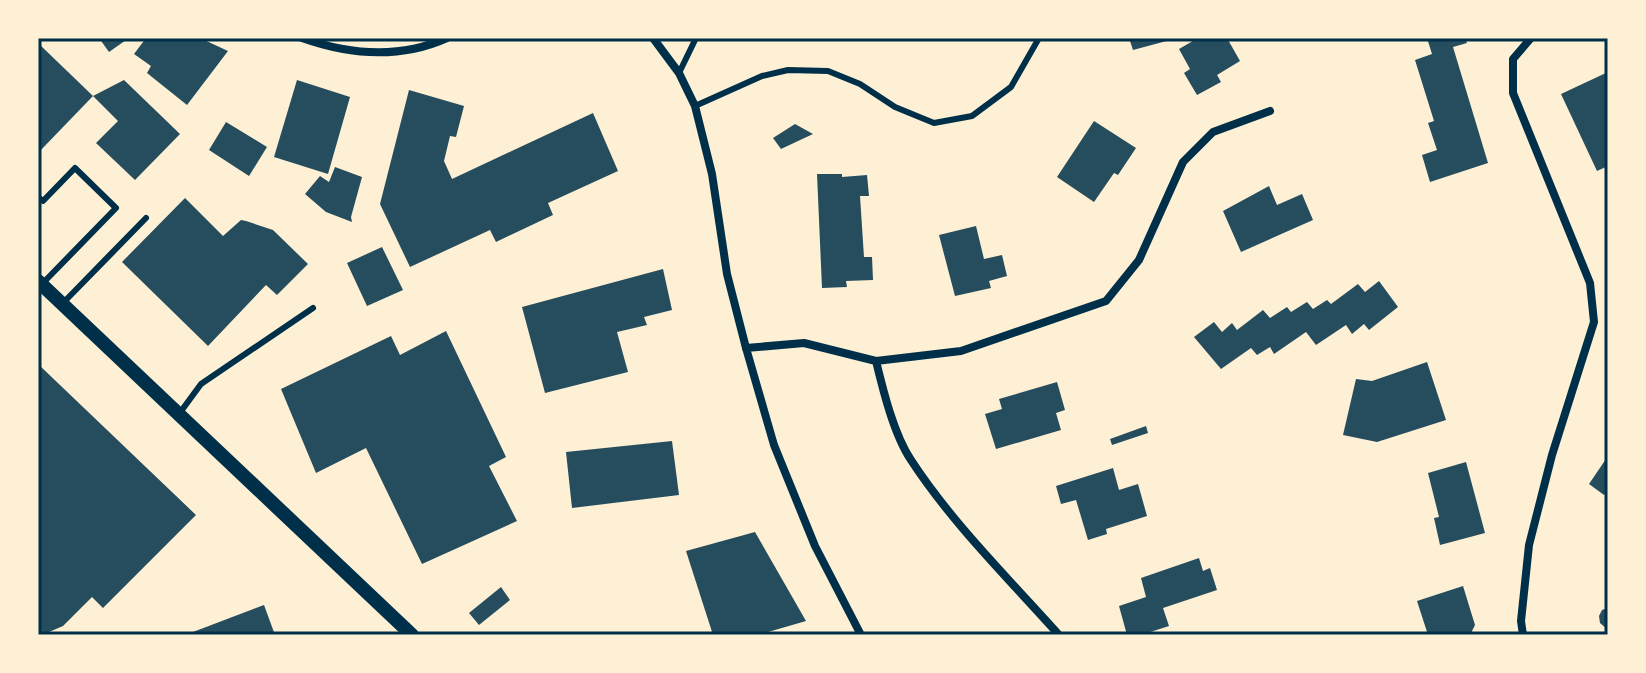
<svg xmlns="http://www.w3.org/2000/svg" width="1646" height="673" font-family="'Asap Condensed',sans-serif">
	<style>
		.building { fill: #264d5e }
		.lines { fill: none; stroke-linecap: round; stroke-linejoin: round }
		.service { stroke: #003049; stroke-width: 6 }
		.minor { stroke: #003049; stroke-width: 8 }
		.tertiary { stroke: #003049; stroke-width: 14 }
		.neatline { fill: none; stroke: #003049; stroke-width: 3 }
	</style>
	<rect width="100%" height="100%" fill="#fdf0d5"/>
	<g class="building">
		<polygon points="99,38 129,38 109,52"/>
		<polygon points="146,38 200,38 228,51 187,105 147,73 151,66 134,54"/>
		<polygon points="1129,38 1174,38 1174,39 1133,50"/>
		<polygon points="1198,38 1227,38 1240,61 1217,75 1221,82 1197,95 1184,73 1190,69 1179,49"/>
		<polygon points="1427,38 1465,38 1467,43 1453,47 1488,163 1430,182 1422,155 1437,150 1428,123 1434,121 1415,60 1432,54"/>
		<polygon points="38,43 93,96 38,153"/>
		<polygon points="1608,72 1608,166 1597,171 1561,94"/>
		<polygon points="124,80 180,134 135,180 96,143 118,121 93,96"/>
		<polygon points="297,80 350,97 328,174 274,157"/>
		<polygon points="409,90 464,106 456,137 450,136 444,161 452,179 593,113 618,171 548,203 553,215 496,242 490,230 410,267 380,204"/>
		<polygon points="1094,121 1136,148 1118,175 1114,173 1094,202 1057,177"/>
		<polygon points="226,122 267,147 249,176 209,150"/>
		<polygon points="795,124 813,134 781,149 773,138"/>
		<polygon points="335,167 362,177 351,217 352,222 326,212 305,194 320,176 329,182"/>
		<polygon points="817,174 842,174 842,177 867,175 869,196 860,196 864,257 872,257 873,280 846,281 847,287 822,288"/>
		<polygon points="1269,186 1277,205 1302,194 1313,220 1241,252 1223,211"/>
		<polygon points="185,198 223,236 241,220 246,221 273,230 308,264 277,295 266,285 208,346 122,262"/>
		<polygon points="976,226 984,259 1002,255 1007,276 989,281 991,288 955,296 939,235"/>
		<polygon points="382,247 403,290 367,306 347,263"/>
		<polygon points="663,269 672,310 644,317 647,325 617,332 628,372 545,393 522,307"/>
		<polygon points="1379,281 1398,307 1369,330 1364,324 1352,334 1346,325 1316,345 1306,332 1274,354 1270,347 1257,355 1251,348 1221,369 1194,337 1214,322 1222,332 1232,323 1237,330 1263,310 1270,318 1287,307 1291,312 1307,302 1313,309 1327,300 1331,304 1358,284 1365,292"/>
		<polygon points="446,331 506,457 489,466 517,521 422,564 366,448 316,473 281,389 391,336 400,355"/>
		<polygon points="1427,362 1446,420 1377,442 1343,435 1356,379 1372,381"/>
		<polygon points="38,364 196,515 103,608 92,597 63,626 42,635 38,635"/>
		<polygon points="1057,382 1065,410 1056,413 1061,430 996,449 985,414 1002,409 999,399"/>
		<polygon points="1146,426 1148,433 1112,445 1110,439"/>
		<polygon points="672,441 679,495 572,508 566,452"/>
		<polygon points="1608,456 1608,490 1604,495 1589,484"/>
		<polygon points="1466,462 1485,533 1440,545 1434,518 1439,517 1428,473"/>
		<polygon points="1113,468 1119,490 1138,484 1147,516 1106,529 1107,534 1088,540 1076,500 1061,504 1056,486"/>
		<polygon points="755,532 806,621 758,635 713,635 686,551"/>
		<polygon points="1199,558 1203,571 1210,568 1217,590 1163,608 1169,626 1141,635 1127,635 1119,606 1146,597 1141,578"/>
		<polygon points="1463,586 1475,625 1472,631 1473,635 1428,635 1417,601"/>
		<polygon points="501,587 510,600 479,625 469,613"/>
		<polygon points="264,605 275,635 185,635"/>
		<polygon points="1608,608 1608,630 1600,623 1599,616 1602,610"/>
	</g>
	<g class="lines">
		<g class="service">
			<polyline points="679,73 696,38"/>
			<polyline points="695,106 762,76 788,70 828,71 860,84 895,107 934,123 972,116 1011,87 1039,38"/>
			<polyline points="38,197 43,201 75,168 116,208 42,284"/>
			<polyline points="62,304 146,218"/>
			<polyline points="179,414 201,384 313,308"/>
		</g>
		<g class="minor">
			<path d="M302 38C350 55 400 59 447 38"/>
			<polyline points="653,38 679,73 695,106 712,174 727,274 746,348"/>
			<polyline points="876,361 961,351 1106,301 1139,260 1183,162 1213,132 1270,111"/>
			<path d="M861 635 815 546 774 445 746 348 804 343 876 361C883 390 894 435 911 460 952 523 1009 579 1059 635"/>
			<polyline points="1523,635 1521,621 1529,545 1552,455 1594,322 1590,283 1513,93 1513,59 1531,38"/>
		</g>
		<polyline class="tertiary" points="38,281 412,635"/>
	</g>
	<rect width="1646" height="673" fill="none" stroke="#fdf0d5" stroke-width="80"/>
	<rect x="40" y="40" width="1566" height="593" class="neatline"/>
</svg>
